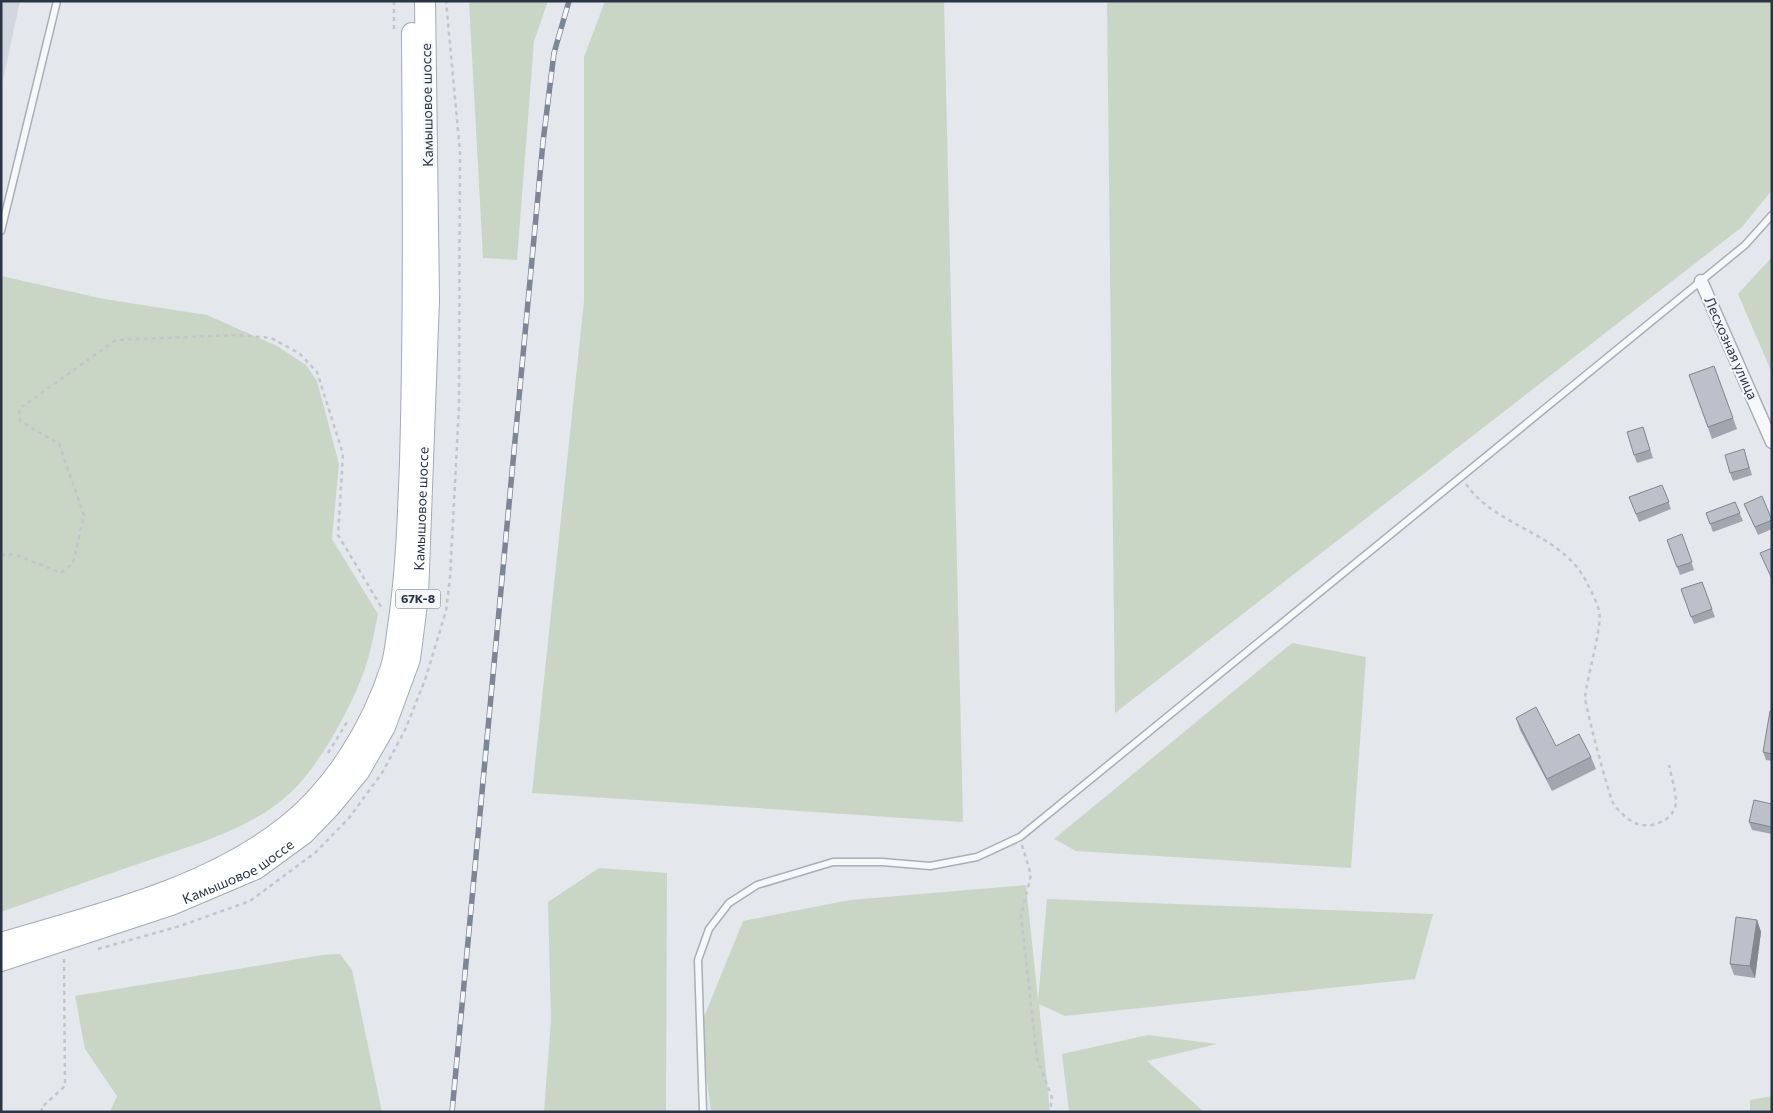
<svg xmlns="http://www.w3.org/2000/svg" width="1773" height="1113" font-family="Commissioner,sans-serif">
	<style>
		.built { fill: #d2d6de }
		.green { fill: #c9d6c5 }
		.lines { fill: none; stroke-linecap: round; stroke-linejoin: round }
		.service-casing { stroke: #a9aeb7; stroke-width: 9 }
		.minor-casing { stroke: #a9aeb7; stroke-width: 15 }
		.primary-casing { stroke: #a3abb8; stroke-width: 22 }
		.path { stroke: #c2c5cb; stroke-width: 2.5; stroke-dasharray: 4 4; stroke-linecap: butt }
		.service { stroke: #f7f8fa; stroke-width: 6 }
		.minor { stroke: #f7f8fa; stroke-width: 12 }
		.primary { stroke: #fff; stroke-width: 20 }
		.rail-casing { stroke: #7d8696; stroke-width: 5.5 }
		.rail { stroke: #f4f6f9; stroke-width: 4; stroke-dasharray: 11; stroke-linecap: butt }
		.wall { fill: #a1a5ae }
		.shaded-wall { fill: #83868d }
		.building { fill: #bbc0ca; stroke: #83868d }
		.labels { text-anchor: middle; stroke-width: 4.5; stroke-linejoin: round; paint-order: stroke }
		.shield { fill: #f4f6f9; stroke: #676e7b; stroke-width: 1 }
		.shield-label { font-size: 12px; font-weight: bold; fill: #2b3445 }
		.street-label { font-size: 14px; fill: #2b3445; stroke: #f4f6f9 }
	</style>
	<rect width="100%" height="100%" fill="#e4e7ec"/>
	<polygon class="built" points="1,1 20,1 1,89"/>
	<g class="green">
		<polygon points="469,1 548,1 534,41 517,260 483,258"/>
		<polygon points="605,1 944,1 963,822 532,793 584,301 584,57"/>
		<polygon points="1107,1 1772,1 1772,190 1742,227 1115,713"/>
		<polygon points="1772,257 1772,373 1738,294"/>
		<path d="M1 276 104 299 207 315 277 346 306 365 317 381 339 464 332 539 378 614C375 627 373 641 369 655 360 692 325 756 299 784 259 828 195 844 141 863 94 879 48 895 1 912Z"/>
		<polygon points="1292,643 1366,657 1351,868 1076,851 1054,839"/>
		<polygon points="599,868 667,873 666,1112 544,1112 551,1020 548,902"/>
		<polygon points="1026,885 1038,1000 1047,899 1433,914 1415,979 1065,1016 1039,1004 1050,1112 711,1112 700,1027 743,921 850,900"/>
		<polygon points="340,954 352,970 382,1112 110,1112 117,1096 85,1049 75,996 322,955"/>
		<polygon points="1148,1035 1217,1044 1147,1061 1204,1112 1069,1112 1062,1054"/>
		<polygon points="1772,1096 1772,1112 1750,1112 1750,1100"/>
	</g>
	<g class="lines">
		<g class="service-casing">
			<g id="service">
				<polyline points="1,231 57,1"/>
				<polyline points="703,1112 698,960 709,929 729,903 757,885 833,862 882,862 930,866 977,857 1020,837 1745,245 1772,215"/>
			</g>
		</g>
		<g class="minor-casing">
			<polyline id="minor" points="1701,281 1772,442"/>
		</g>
		<g class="primary-casing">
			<g id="primary">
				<path d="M1 943C98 914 204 890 285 827 335 788 372 726 391 667 395 654 396 640 398 627 406 573 408 517 410 462 414 319 413 176 412 33"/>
				<path id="s1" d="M1 961 171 905 256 869 304 834 331 806 359 772 385 727 410 659 418 596 429 299 425 1"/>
			</g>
		</g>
		<g class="path">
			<polyline points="394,1 394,31"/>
			<path d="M1466 484C1496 528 1562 532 1587 583 1591 591 1597 602 1599 611 1603 624 1587 678 1585 697 1585 706 1608 792 1613 803 1617 810 1628 820 1635 823 1650 830 1675 821 1676 802 1676 791 1671 776 1669 765"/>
			<polyline points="1,555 14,554 61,573 73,563 84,515 59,444 20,421 19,409 116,340 236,335 271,338 299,353 317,372 343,454 338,535 383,610"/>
			<polyline points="328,753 349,719"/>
			<polyline points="1022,845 1031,875 1021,915 1037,1058 1052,1098 1050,1112"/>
			<polyline points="98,949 180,926 250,901 316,852 349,818 382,773 405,730 425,680 446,611 450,578 459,407 460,152 446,1"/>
			<polyline points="43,1112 41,1108 65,1086 64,958"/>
		</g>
		<use href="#service" class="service"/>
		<use href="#minor" class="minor"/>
		<use href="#primary" class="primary"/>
		<g class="rail-casing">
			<polyline id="rail" points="452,1112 543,142 554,53 569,1"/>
		</g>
		<use href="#rail" class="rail"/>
	</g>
	<g class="wall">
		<polygon points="1714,366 1737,429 1712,439 1689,375"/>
		<polygon points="1643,427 1653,458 1637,463 1634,455"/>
		<polygon points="1744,449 1752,475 1733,481 1730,473"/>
		<polygon points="1662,485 1671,509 1639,522 1629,497"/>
		<polygon points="1735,502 1743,521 1713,532 1706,513"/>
		<polygon points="1744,504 1772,518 1772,529 1758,535"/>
		<polygon points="1682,534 1694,570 1680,575 1667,540"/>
		<polygon points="1702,582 1715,617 1694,624 1681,589"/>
		<polygon points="1772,711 1772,761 1766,760 1763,752"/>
		<polygon points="1516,718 1556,746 1591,757 1596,769 1552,791 1520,730"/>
		<polygon points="1772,804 1772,834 1752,830 1749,822"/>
		<polygon points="1757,920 1761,932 1755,978 1734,975 1730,964"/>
	</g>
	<polygon class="shaded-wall" points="1757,920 1761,932 1755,978 1750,966"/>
	<g class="building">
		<polygon points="1714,366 1733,418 1708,427 1689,375"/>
		<polygon points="1643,427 1650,450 1634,455 1627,432"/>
		<polygon points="1744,449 1749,468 1730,473 1725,455"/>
		<polygon points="1662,485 1669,502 1636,514 1629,497"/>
		<polygon points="1762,496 1772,520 1755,527 1744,504"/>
		<polygon points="1735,502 1740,513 1710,524 1706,513"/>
		<polygon points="1682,534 1692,562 1677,567 1667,540"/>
		<polygon points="1772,548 1772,579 1760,553"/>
		<polygon points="1702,582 1712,609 1691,617 1681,589"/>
		<polygon points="1536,707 1556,746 1579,734 1591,757 1547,779 1516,718"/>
		<polygon points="1770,711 1772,711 1772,754 1763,752"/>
		<polygon points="1754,800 1772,804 1772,827 1749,822"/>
		<polygon points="1736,917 1757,920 1750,966 1730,964"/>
	</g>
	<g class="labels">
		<rect class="shield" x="395.5" y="589.5" width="45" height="19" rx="4"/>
		<g class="shield-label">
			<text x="418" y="603">67К-8</text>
		</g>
		<g class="street-label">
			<text transform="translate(427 105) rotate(-91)" y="5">Камышовое шоссе</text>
			<text transform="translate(1731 348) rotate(66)" y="5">Лесхозная улица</text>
			<text dy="5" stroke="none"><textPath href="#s1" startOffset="689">Камышовое шоссе</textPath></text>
			<text dy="5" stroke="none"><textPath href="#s1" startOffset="254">Камышовое шоссе</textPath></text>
		</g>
	</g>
	<rect width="1773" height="1113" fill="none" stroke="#2b3445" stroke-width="5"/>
</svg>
